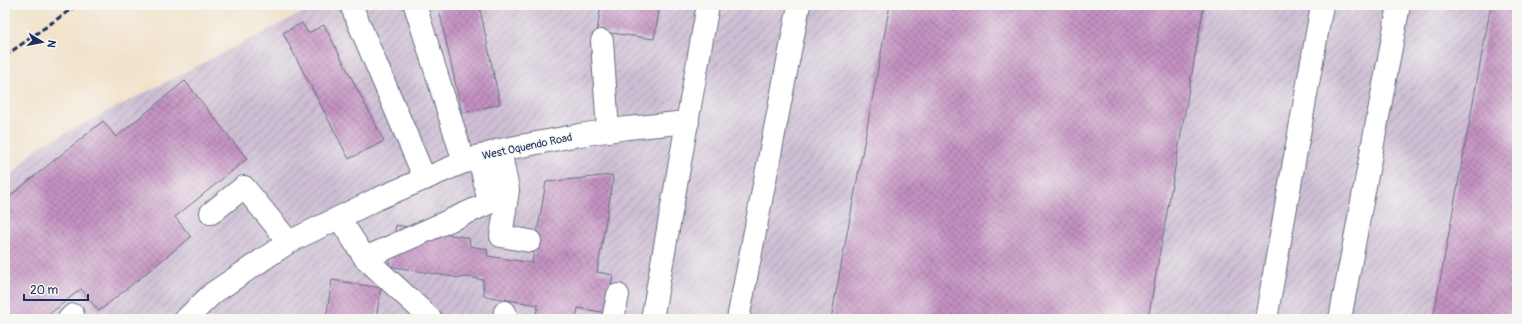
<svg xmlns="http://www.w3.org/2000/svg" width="1522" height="324" font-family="Pangolin,sans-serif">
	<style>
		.industrial { fill: url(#industrial-furrows) }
		.building { fill: url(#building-cross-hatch) }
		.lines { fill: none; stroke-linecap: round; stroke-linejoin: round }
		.minor-casing { stroke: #666e84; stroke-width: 24 }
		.minor { stroke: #fff; stroke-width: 22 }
		.rail { stroke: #1b2f5e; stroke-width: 3; stroke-dasharray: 6 3; stroke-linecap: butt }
		.labels { text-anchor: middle; stroke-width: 3; stroke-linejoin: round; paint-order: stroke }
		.street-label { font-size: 11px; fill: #1b2f5e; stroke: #f6f6f2 }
	</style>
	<defs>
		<pattern id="industrial-furrows" width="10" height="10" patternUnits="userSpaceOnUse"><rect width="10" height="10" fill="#cdbed3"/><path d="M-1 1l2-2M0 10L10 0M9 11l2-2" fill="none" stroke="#a69bae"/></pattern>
		<pattern id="building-cross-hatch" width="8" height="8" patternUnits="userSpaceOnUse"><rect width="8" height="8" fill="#c491c1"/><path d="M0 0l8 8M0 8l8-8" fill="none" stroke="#9e77a0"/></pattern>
	</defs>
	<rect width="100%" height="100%" fill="#f6f6f2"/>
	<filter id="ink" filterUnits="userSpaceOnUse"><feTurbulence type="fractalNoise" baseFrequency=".025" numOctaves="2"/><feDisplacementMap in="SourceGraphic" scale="8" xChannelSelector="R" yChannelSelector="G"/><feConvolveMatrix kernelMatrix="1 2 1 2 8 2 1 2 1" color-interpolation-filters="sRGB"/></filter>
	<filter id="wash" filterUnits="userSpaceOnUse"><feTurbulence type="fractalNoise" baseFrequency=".012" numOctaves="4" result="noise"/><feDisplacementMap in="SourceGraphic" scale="16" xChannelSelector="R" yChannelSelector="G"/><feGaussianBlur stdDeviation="0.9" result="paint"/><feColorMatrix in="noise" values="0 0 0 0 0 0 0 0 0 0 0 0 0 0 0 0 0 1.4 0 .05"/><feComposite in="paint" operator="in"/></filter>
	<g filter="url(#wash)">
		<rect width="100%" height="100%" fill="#f2e2ca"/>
		<polygon class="industrial" points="317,5 1517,5 1517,319 5,319 5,183 36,148"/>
		<g id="blocks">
			<g class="building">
				<polygon points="438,5 479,5 500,104 462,113"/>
				<polygon points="601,5 660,5 654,39 597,31"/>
				<polygon points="890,5 1204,5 1148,319 831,319"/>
				<polygon points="1491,5 1517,5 1517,319 1433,319"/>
				<polygon points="302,23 308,33 324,25 384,141 349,159 283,33"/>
				<polygon points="185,81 247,159 175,217 191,237 99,311 81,289 43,319 5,319 5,200 103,121 116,137"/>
				<polygon points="612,175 613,180 597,272 613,275 607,313 578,308 576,319 535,319 538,305 484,296 483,280 469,277 459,278 389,266 396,225 469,238 470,246 487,249 488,256 532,263 546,182"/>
				<polygon points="332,280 381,288 376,319 326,319"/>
			</g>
		</g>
	</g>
	<g filter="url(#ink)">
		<use href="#blocks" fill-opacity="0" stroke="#666e84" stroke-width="1"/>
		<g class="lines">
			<g class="minor-casing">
				<g id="minor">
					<polyline points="351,5 425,179"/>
					<polyline points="415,5 464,162"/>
					<polyline points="602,41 608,131"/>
					<polyline points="500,150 508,190 501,236 530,241"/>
					<polyline points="211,213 244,187 289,242"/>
					<polyline points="339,218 365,258 489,203 479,156"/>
					<polyline points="365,258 431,319"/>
					<polyline points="69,319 73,315"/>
					<polyline points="186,319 213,293 289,242 377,199 464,162 500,150 579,135 627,128 688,122"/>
					<polyline points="504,319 505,312"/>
					<polyline points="613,319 618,295"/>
					<polyline points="652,319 708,5"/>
					<polyline points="738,319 799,5"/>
					<polyline points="1266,319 1322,5"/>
					<polyline points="1340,319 1399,5"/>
				</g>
			</g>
			<use href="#minor" class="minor"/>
			<polyline class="rail" points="5,56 77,5"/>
		</g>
	</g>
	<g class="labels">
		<g class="street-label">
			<text transform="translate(527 146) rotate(-12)" y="4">West Oquendo Road</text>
		</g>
	</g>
	<rect width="1522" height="324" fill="none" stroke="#f6f6f2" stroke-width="20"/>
	<g transform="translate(42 42) rotate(100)" stroke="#f6f6f2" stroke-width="3" paint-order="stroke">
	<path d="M0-3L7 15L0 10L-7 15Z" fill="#1b2f5e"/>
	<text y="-6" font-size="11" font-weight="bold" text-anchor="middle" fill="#1b2f5e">N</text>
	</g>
	<path d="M24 294v6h64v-6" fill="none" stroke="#1b2f5e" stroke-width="2"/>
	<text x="30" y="294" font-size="12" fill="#1b2f5e" stroke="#f6f6f2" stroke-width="3" paint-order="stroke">20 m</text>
</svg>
